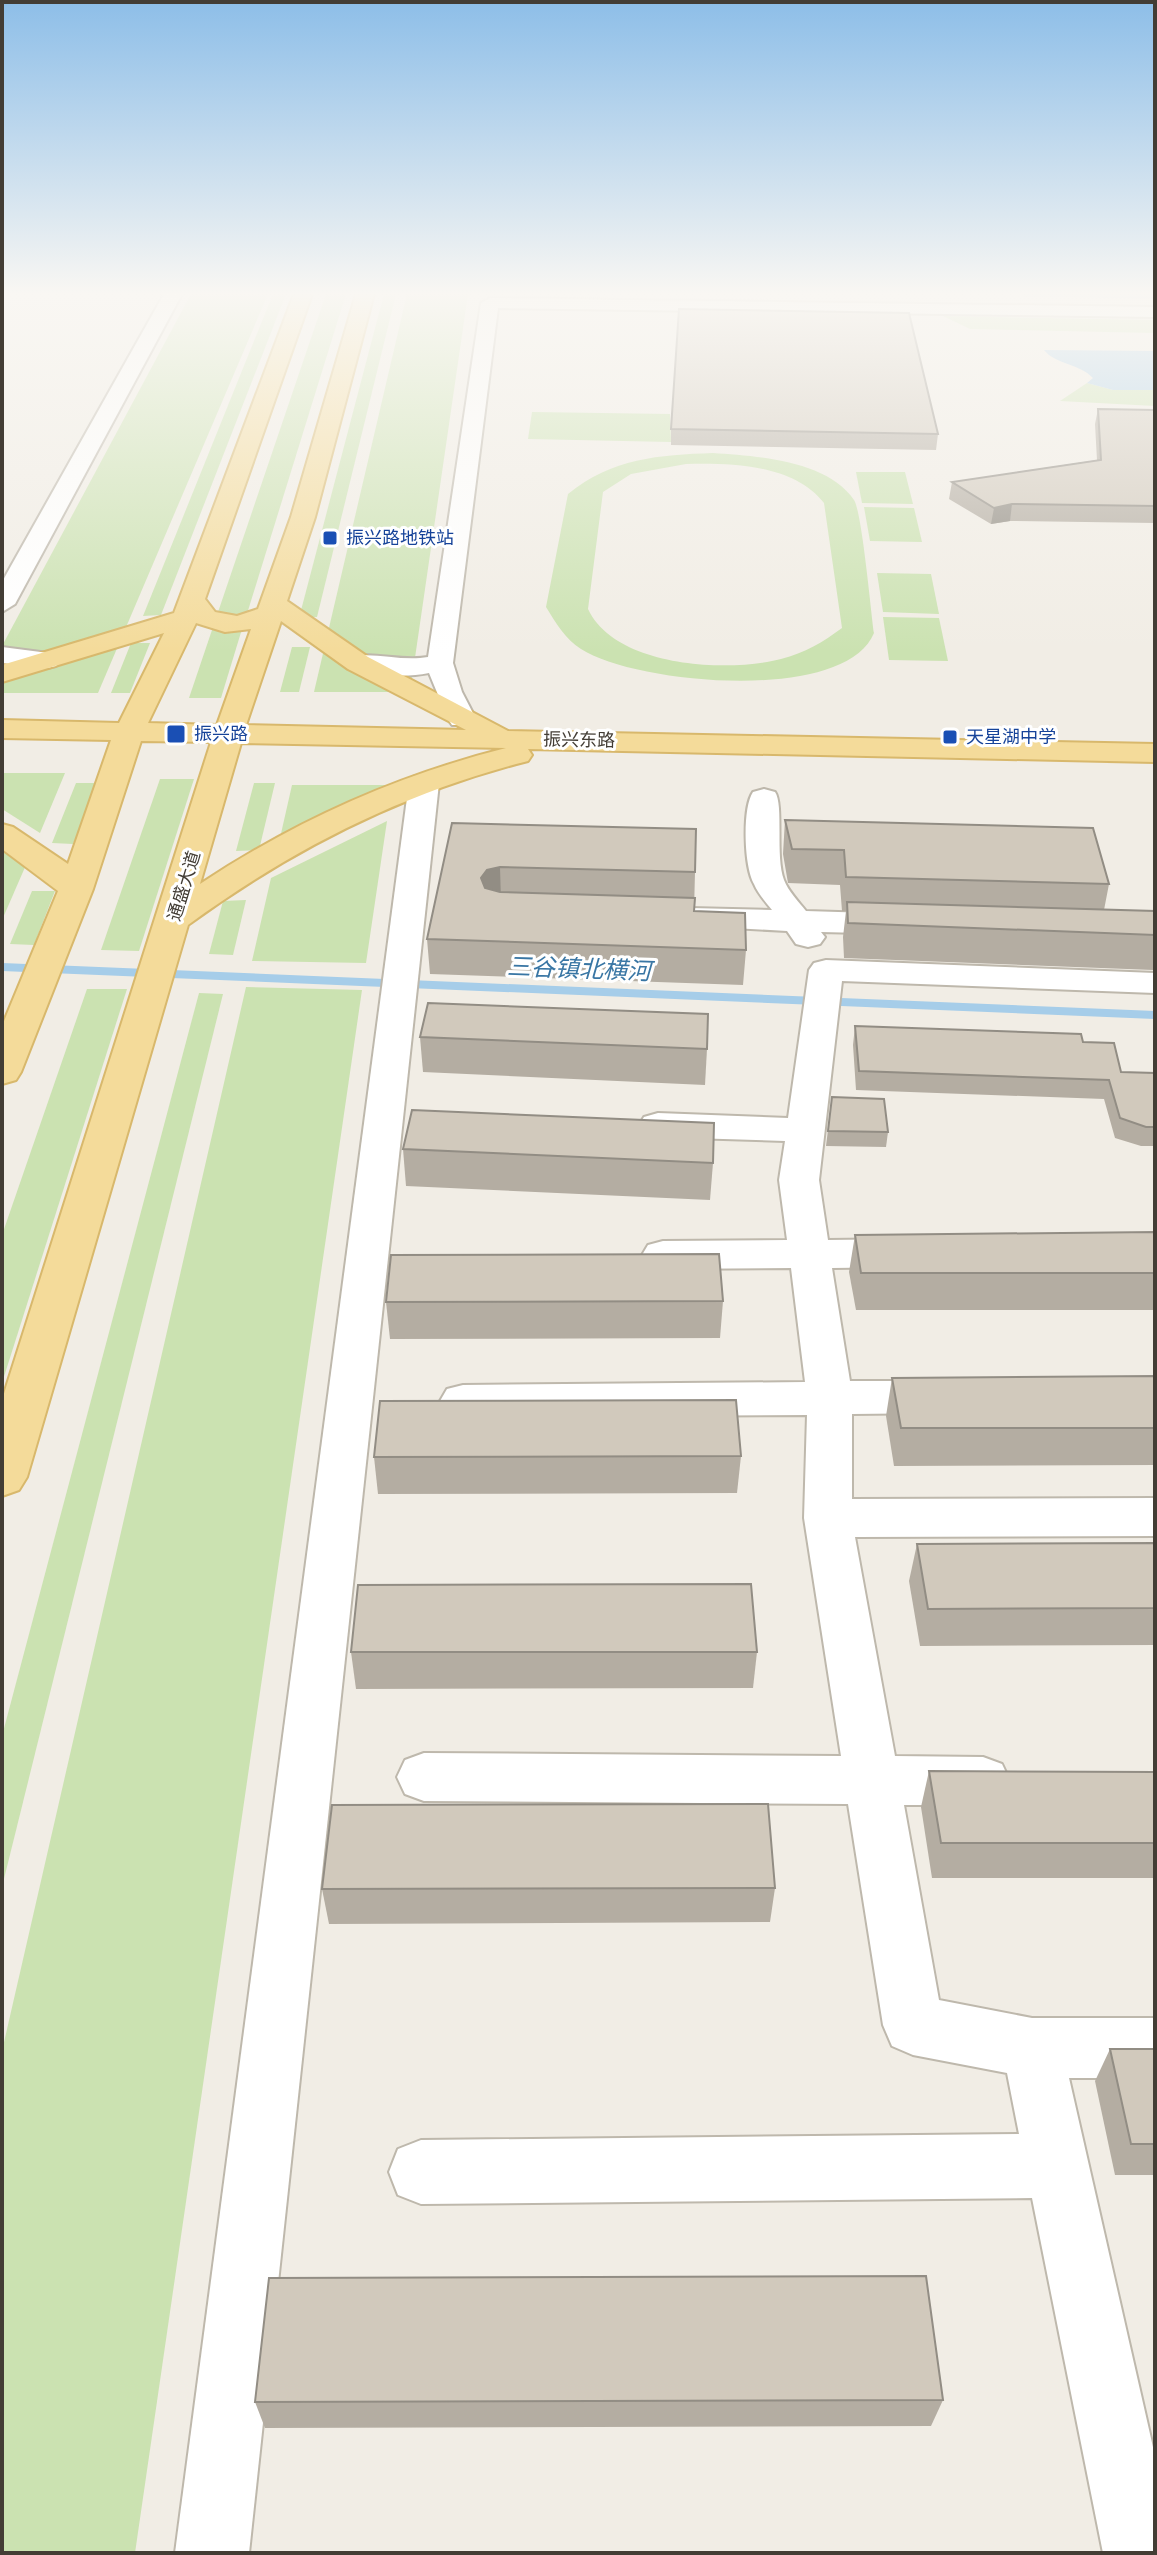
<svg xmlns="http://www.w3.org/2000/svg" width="1157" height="2555" font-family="'Archivo Narrow','Noto Sans SC',sans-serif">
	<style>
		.green { fill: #cbe2b1; fill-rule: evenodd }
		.water { fill: #a6cde9 }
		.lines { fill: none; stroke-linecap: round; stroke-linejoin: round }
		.stream-far1 { stroke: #a6cde9; stroke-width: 5 }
		.stream { stroke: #a6cde9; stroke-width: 8 }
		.minor-casing { stroke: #beb8ac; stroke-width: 4 }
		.major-casing { stroke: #d8b86c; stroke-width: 4 }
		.minor { fill: #fff; fill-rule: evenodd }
		.major { fill: #f4db9a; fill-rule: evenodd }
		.wall { fill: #b4ada2 }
		.shaded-wall { fill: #928d84 }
		.building { fill: #d1c9bc; stroke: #928d84; stroke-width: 2 }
		.transit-dot { fill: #1a4fb4; stroke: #fff; stroke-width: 3 }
		.labels { text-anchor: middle; stroke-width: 6; stroke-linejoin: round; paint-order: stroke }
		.far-transit-label { font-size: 18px; fill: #164399; stroke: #fff; text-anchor: start }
		.far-street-label { font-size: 18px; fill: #433d35; stroke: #fff }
		.water-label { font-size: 24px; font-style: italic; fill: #3976a4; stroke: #fff }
	</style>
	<rect width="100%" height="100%" fill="#f1ede5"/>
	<g class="green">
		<polygon points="191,294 268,294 98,693 2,693 2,646"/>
		<polygon points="273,294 286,294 161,615 143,616"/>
		<polygon points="326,294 346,294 246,617 216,618"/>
		<polygon points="384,294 396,294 317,617 299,618"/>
		<polygon points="407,294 468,294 410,692 314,692"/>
		<polygon points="943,316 1155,320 1155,333 970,329"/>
		<polygon points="1087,383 1113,390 1155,390 1155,406 1060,401"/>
		<polygon points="532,412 670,414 671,442 528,439"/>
		<path d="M713 453C756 456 827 460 854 500 862 512 871 612 874 633 845 704 635 684 581 649 565 639 556 623 546 607L568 494C612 458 659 455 713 453ZM686 464C731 463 793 464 824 503L842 628C823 642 805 653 781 659 727 673 615 667 588 609L603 492 631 474Z"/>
		<polygon points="856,472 905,472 913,504 862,503"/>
		<polygon points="864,507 914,508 922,542 870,541"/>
		<polygon points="877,573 931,574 939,614 883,612"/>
		<polygon points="883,617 939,618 948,661 889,660"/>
		<polygon points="242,629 221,698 189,698 212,630"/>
		<polygon points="131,643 150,643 130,693 111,693"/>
		<polygon points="292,647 310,647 299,692 280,692"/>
		<polygon points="2,773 65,773 40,833 2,809"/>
		<polygon points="160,779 194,779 139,951 101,950"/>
		<polygon points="76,783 98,783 73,844 52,843"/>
		<polygon points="254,783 275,783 259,850 236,851"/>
		<polygon points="292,785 392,785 280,838"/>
		<polygon points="387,821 366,963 252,961 271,878"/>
		<polygon points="2,850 26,865 2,920"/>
		<polygon points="32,891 55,891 34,945 10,944"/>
		<polygon points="246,900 233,955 209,954 223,901"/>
		<polygon points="246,987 362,990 135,2553 2,2553 2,2051"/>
		<polygon points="87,989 127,989 2,1383 2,1235"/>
		<polygon points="199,993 223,994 2,1887 2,1736"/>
	</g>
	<path class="water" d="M1044 350 1155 351V390H1113L1087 383 1093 378C1079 363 1056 365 1044 350Z"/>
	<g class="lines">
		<polyline class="stream-far1" points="1024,294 1155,296"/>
		<polyline class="stream" points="2,967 1155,1015"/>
		<g class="minor-casing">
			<g id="minor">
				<polygon points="164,294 182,294 15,604 2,612 2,582"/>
				<path d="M490 298 1155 307V317L498 308 453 663 462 692 476 719 472 725H452L448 719 429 673C404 678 374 675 349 669L345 663 349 657C374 651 401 662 428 657L481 303Z"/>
				<polygon points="2,647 56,654 60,660 56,666 47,668 2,663"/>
				<polygon points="424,774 435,777 439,783 249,2553 175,2553 409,783 413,777"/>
				<path d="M764 789 775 792C784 805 775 856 784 880 788 891 799 902 806 911L903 914 915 917 920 924 915 931 903 934 821 932 825 937 820 944 808 947 796 944 787 931 678 925 673 918 678 911 690 908 772 910C766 902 758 894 754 884 744 867 742 808 753 792Z"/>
				<polygon points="826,960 1155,973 1155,993 842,981 819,1180 828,1240 909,1239 924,1243 930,1253 924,1263 909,1267 832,1268 850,1381 944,1381 960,1385 966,1397 960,1409 944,1413 852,1414 852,1499 1155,1498 1155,1536 855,1537 895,1756 983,1757 1002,1764 1010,1781 1002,1798 983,1805 904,1805 939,2000 1032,2018 1155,2018 1155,2078 1069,2078 1155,2456 1155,2553 1103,2553 1032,2198 421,2204 398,2195 389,2172 398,2149 421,2140 1019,2134 1007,2073 913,2055 892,2046 883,2025 848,1804 424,1801 405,1794 397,1777 405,1760 424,1753 841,1756 804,1518 807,1415 463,1417 447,1413 440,1401 447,1389 463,1385 805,1382 791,1268 663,1269 648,1265 642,1255 648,1245 663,1241 787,1240 779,1180 785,1141 658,1137 644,1133 639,1125 644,1117 658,1113 788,1118 809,970 814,963"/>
			</g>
		</g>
		<g class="major-casing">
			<path id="major" d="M294 294H312L205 599 215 612 237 616 258 609 291 517 356 294H374L315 517 287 601 368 657 508 731 1155 744V762L528 749 532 755 528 761C402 793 292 849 188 925L27 1477 19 1490 2 1496V1400L211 742 141 741 93 889 21 1072 16 1080 2 1084V1026L58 891 2 849V824L13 827 68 864 111 740 2 738V720L119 723 164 633 2 682V665L174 613ZM281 621 348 669 466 730 246 725ZM196 623 225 632 251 629 217 725 148 723ZM241 743 506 748C395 776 295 821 200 884Z"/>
		</g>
		<use href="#minor" class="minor"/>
		<use href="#major" class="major"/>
	</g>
	<g class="wall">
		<polygon points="1098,409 1155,410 1155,523 1010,521 991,524 949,499 952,482 1097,460 1095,424"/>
		<polygon points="671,429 938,434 936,450 671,445"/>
		<polygon points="785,820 1109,884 1104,910 1155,911 1155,961 1153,970 844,958 843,937 846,911 842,911 840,885 788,883 783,854"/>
		<polygon points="452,823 695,872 694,911 746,950 743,985 430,974 427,939"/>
		<polygon points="855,1026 1083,1042 1121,1072 1155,1073 1155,1146 1141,1146 1115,1138 1104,1099 856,1090 853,1045"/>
		<polygon points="420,1037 707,1049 705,1085 423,1072"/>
		<polygon points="832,1097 888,1132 886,1147 826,1146"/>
		<polygon points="403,1149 713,1163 710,1200 406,1186"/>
		<polygon points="1155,1232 1155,1310 856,1310 849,1272 855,1235"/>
		<polygon points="723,1301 720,1338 390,1339 386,1302"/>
		<polygon points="1155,1376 1155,1465 894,1466 886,1416 892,1378"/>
		<polygon points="741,1456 737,1493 378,1494 374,1457"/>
		<polygon points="1155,1543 1155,1645 920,1646 909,1581 917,1544"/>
		<polygon points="351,1652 757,1652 753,1688 356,1689"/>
		<polygon points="929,1771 1155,1772 1155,1878 932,1878 921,1807"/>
		<polygon points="775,1888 770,1922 329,1924 322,1889"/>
		<polygon points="1110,2049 1155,2049 1155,2175 1115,2175 1095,2081"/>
		<polygon points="943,2400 931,2426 265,2428 255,2402"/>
	</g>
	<g class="shaded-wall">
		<polygon points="1012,504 1010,521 991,524 994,508"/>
		<polygon points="500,867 501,901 482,913 481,878 487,870"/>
	</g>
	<g class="building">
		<polygon points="679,309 909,313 938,434 671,429"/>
		<polygon points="1098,409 1155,410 1155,506 1012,504 994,508 952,482 1101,460"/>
		<polygon points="785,820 1093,828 1109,884 846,877 844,850 792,849"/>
		<polygon points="452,823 696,829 695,872 500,867 487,870 481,878 485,888 500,892 695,898 694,911 745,913 746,950 427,939"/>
		<polygon points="847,902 1155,911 1155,935 848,923"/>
		<polygon points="428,1003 708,1014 707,1049 420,1037"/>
		<polygon points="855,1026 1081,1034 1083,1042 1114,1043 1121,1072 1155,1073 1155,1127 1146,1127 1120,1118 1109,1080 859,1071"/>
		<polygon points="832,1097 884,1099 888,1132 828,1131"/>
		<polygon points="412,1110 714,1123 713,1163 403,1149"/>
		<polygon points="1155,1232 1155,1273 861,1273 855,1235"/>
		<polygon points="719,1254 723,1301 386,1302 391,1255"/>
		<polygon points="1155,1376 1155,1428 901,1428 892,1378"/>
		<polygon points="736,1400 741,1456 374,1457 380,1401"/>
		<polygon points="1155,1543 1155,1608 928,1609 917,1544"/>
		<polygon points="751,1584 757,1652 351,1652 358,1585"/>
		<polygon points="929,1771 1155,1772 1155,1843 941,1843"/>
		<polygon points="768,1804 775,1888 322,1889 332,1805"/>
		<polygon points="1110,2049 1155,2049 1155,2144 1131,2144"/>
		<polygon points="926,2276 943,2400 255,2402 269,2278"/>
	</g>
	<linearGradient id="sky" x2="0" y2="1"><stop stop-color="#8dbee8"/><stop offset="0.45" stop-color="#f9f7f3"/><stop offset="1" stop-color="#f9f7f3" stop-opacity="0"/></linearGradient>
	<rect width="1157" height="652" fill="url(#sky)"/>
	<g class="transit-dot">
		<rect x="322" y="530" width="16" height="16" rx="4"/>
		<rect x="166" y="724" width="20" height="20" rx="4"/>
		<rect x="942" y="729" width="16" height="16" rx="4"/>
	</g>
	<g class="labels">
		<g class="far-transit-label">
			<text x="346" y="544">振兴路地铁站</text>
			<text x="194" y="740">振兴路</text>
			<text x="966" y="743">天星湖中学</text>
		</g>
		<g class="far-street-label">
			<text transform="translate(579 740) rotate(1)" y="6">振兴东路</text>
			<text transform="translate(184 886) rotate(-73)" y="6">通盛大道</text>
		</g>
		<g class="water-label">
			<text transform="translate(579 969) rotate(2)" y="8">三谷镇北横河</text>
		</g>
	</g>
	<rect width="1157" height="2555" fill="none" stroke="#433d35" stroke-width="8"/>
</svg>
